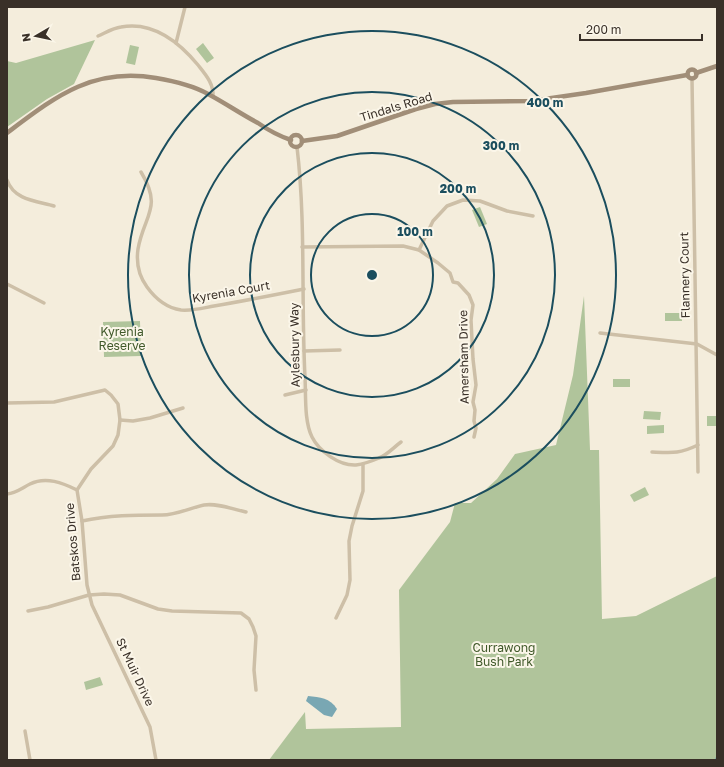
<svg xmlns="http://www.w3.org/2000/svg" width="724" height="767" font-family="'Golos Text',sans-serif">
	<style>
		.green { fill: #b0c49b }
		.water { fill: #79a7b3 }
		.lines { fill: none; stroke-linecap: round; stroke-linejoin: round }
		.stream { stroke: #79a7b3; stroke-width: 1 }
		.street { stroke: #cdbfa7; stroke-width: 3.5 }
		.secondary { stroke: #a18e78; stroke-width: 4.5 }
		.ring { fill: none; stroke: #1b4e5e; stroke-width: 2 }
		.labels { text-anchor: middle; stroke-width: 4; stroke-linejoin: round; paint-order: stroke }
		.street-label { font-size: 12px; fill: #393028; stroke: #fbf6e9 }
		.park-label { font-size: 12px; fill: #40592a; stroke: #fbf6e9 }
		.centre { fill: #1b4e5e; stroke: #fbf6e9; stroke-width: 2 }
		.ring-label { font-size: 12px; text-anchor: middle; font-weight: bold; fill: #1b4e5e; stroke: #fbf6e9; stroke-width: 4; stroke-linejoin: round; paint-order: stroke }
	</style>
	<rect width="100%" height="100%" fill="#f4eddc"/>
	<g class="green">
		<polygon points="95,40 74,84 47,99 7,127 7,61 16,63"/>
		<polygon points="203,43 214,58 207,63 196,49"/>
		<polygon points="130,45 139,47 135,65 126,63"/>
		<polygon points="480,207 487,224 479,227 472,210"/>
		<polygon points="584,296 590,450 599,450 602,619 636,616 717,576 717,760 269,760 305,712 306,729 401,727 399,590 450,522 455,503 471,503 497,479 515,454 556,445 573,375"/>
		<rect x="665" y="313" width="17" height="8"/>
		<polygon points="140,321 141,356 104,357 103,322"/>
		<rect x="613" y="379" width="17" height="8"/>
		<polygon points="644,411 661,412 660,420 643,419"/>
		<rect x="707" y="416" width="10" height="10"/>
		<polygon points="664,425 664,433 647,434 647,426"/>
		<polygon points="645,487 649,495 634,502 630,495"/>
		<polygon points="100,677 103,685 86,690 84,682"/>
	</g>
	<path class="water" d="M308 696C320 697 330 698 337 709L332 717 324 715 306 701Z"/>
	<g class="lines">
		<polyline class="stream" points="715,760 717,756"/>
		<g class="street">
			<path d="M98 36C105 33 113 28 121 27 153 21 179 42 198 65 206 75 214 84 213 97"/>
			<polyline points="176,43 185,7"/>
			<polyline points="692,79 698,472"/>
			<path d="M297 147C306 223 301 300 305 377 306 395 304 421 312 437 319 451 339 466 356 465 363 464 372 461 379 458 387 455 394 447 401 442"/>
			<path d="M141 172C163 208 144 215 138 249 136 263 139 276 147 287 155 298 167 308 181 310 193 311 203 308 214 306 244 301 274 295 304 289"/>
			<path d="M7 180C14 200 36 201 54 206"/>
			<polyline points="302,247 403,246 419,250 438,263 450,273 453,282 458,283 469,295 473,305 471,320 473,359 476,385 473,402 475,410 474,421 476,428 474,437"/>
			<polyline points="419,250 433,221 447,206 463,200 480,201 507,211 533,216"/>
			<polyline points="7,284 44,303"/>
			<polyline points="600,333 697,344 717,355"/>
			<polyline points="304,351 340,350"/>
			<polyline points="285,395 306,390"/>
			<polyline points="7,403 54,402 105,390 111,395 118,404 120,420 118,435 113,446 91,469 77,490"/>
			<polyline points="120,420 133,421 150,418 183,408"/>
			<path d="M652 452C673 453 679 454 698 445"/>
			<path d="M7 494C16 493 22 488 30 484 46 476 63 483 77 490L82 521 87 585 92 605 150 727 156 760"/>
			<path d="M82 521C109 515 135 515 162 515 176 515 190 508 204 505 218 503 232 509 246 512"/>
			<polyline points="28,611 48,607 89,595 104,594 120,595 158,609 172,611 241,613 249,619 253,627 256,636 254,670 256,690"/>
			<polyline points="336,618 347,595 350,580 349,541 352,526 363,491 363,464"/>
			<polyline points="25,731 30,760"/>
		</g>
		<g class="secondary">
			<circle cx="692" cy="74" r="4.5"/>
			<polyline points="696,73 717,66"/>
			<path d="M7 133C55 97 92 67 156 78 174 81 192 85 208 94 225 103 241 114 258 123 268 130 279 136 291 140"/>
			<circle cx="296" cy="141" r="6"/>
			<polyline points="302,141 337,136 416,109 435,104 453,102 531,101 586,93 687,75"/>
		</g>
	</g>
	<g class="ring">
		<circle cx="372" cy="275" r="61"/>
		<circle cx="372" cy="275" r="122"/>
		<circle cx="372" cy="275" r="183"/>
		<circle cx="372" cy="275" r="244"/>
	</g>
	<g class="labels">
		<g class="street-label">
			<text transform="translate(396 107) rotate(-17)" y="4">Tindals Road</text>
			<text transform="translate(685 275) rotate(-91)" y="4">Flannery Court</text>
			<text transform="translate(231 292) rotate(-10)" y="4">Kyrenia Court</text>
			<text transform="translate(295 345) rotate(-91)" y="4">Aylesbury Way</text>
			<text transform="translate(464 357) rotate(-91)" y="4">Amersham Drive</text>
			<text transform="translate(73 542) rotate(-95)" y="4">Batskos Drive</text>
			<text transform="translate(135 672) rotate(65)" y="4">St Muir Drive</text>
		</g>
		<g class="park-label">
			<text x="122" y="336">Kyrenia<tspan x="122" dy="14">Reserve</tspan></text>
			<text x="504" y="652">Currawong<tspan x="504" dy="14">Bush Park</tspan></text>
		</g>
	</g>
	<circle cx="372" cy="275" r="6" class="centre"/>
	<g class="ring-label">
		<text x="545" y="107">400 m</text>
		<text x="501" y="150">300 m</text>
		<text x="458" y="193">200 m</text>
		<text x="415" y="236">100 m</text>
	</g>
	<rect width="724" height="767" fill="none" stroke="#393028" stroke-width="16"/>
	<g transform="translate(36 36) rotate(261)" stroke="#fbf6e9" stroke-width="3" paint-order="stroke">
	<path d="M0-3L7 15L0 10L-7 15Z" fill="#393028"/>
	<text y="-6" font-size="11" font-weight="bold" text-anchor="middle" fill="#393028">N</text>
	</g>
	<path d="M580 34v6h122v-6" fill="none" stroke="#393028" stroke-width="2"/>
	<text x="586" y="34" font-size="12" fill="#393028" stroke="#fbf6e9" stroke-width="3" paint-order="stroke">200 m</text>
</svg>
